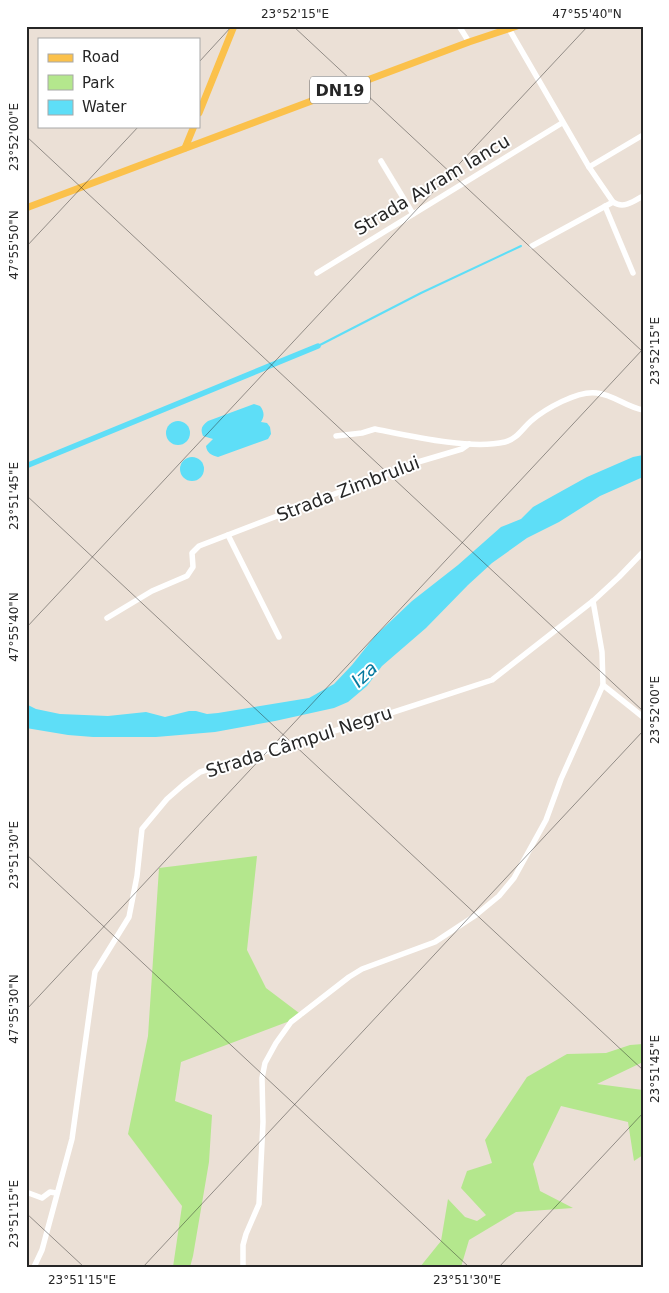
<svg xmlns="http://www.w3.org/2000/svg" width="669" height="1293" font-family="'DejaVu Sans',sans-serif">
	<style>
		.green { fill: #b4e78d }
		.water { fill: #5edef7 }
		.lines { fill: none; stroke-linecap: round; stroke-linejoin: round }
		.stream { stroke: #5edef7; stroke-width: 2 }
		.canal { stroke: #5edef7; stroke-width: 5.5 }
		.minor { stroke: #fff; stroke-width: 5.5 }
		.major { stroke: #fbc14b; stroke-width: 7 }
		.ticks { fill: none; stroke: #262626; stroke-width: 1; stroke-opacity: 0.45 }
		.labels { text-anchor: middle; stroke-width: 4; stroke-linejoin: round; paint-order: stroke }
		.shield { fill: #fff; stroke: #676767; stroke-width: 1 }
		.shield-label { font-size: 16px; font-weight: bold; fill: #262626 }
		.street-label { font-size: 18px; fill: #262626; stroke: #fff }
		.water-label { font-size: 19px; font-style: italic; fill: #03789e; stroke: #fff }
		.neatline { fill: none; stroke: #262626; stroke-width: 2 }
		.ticks-label { font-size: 12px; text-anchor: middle; fill: #262626 }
	</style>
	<rect width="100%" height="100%" fill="#ebe0d6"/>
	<g class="green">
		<polygon points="257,856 247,950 266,988 303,1016 181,1062 175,1101 212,1115 209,1162 193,1256 190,1267 173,1267 182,1206 128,1134 148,1036 159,868"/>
		<polygon points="643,1044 643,1062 597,1084 643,1090 643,1155 634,1161 628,1122 561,1106 533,1164 540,1191 573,1208 516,1212 469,1240 461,1267 420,1267 441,1241 448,1199 465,1217 477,1221 486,1215 461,1188 467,1171 492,1163 485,1140 527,1077 567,1054 606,1053 630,1045"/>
	</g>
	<g class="water">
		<path d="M254 404 260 406C264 411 265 416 261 422L267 423 270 427 271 434 268 439 218 457C211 455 207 453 206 446L213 439 203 436C200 428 202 426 208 421Z"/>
		<circle cx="178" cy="433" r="12"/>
		<polygon points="643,455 643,477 600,496 559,522 527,538 492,563 468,585 426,628 382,666 367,686 348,702 334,708 275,721 215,732 156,737 93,737 68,735 26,728 26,704 36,709 60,714 108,716 146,712 165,717 189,711 196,711 207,714 218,713 309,698 334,684 352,665 375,636 412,601 458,565 501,527 521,519 533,507 587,477 633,457"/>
		<circle cx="192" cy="469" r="12"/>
	</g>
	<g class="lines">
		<polyline class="stream" points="318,346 421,293 521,246"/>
		<polyline class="canal" points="26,466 318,346"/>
		<g class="minor">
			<polyline points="459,26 469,42"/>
			<path d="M509 29 589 167 613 202C623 209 633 202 643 196"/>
			<polyline points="381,161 413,214"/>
			<polyline points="589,167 643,135"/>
			<polyline points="605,206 633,273"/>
			<polyline points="532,246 613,202"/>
			<polyline points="317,273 562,123"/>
			<path d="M336 436 362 433 375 429C410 436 470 450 505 442 517 439 522 429 531 421 545 409 578 390 597 393 614 395 626 407 643 410"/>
			<polyline points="228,535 279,637"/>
			<polyline points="593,601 602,652 603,685 643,717"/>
			<polyline points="107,618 152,591 187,576 193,567 192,553 199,546 418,462 462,449 469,444"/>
			<polyline points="26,1192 42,1198 50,1192 56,1193"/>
			<polyline points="34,1267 42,1250 72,1139 95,972 129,917 137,876 142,829 167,799 183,785 200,772 357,724 492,680 593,601 619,577 643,552"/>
			<polyline points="243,1267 243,1245 246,1234 259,1204 263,1122 262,1078 265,1063 276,1043 291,1022 349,977 362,969 435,942 476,915 499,896 514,878 546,820 561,779 603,685"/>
		</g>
		<g class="major">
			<polyline points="199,113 234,26"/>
			<polyline points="185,148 194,126"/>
			<polyline points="26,208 469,42 517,26"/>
		</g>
	</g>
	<path class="ticks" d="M293 26 643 352M199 62 232 26M26 136 643 711M26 247 139 126M26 495 643 1070M26 628 588 26M26 854 469 1267M26 1010 643 349M26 1213 84 1267M143 1267 643 731M499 1267 643 1113"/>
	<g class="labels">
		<rect class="shield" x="310" y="76.5" width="60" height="27" rx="4"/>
		<g class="shield-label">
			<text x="340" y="96">DN19</text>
		</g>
		<g class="street-label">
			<text transform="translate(432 185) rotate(-31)" y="6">Strada Avram Iancu</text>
			<text transform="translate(348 489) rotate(-21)" y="6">Strada Zimbrului</text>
			<text transform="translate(299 742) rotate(-18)" y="6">Strada Câmpul Negru</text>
		</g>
		<g class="water-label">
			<text transform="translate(364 674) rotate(-43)" y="7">Iza</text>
		</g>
	</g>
	<rect width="669" height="1293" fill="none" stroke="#ffffff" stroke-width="55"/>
	<rect x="38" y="38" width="162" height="90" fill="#ffffff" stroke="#a8a8a8"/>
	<rect x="48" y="54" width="25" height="8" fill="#fbc14b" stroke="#a8a8a8"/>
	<text x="82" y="62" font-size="15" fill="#262626">Road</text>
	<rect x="48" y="75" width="25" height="15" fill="#b4e78d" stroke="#a8a8a8"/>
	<text x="82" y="88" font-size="15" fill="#262626">Park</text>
	<rect x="48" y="100" width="25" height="15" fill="#5edef7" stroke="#a8a8a8"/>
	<text x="82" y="112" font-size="15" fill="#262626">Water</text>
	<rect x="28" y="28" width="614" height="1238" class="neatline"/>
	<g class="ticks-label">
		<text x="295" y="18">23°52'15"E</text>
		<text x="587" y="18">47°55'40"N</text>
		<text transform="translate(14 137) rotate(-90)" y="4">23°52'00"E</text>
		<text transform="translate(14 245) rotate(-90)" y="4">47°55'50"N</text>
		<text transform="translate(655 351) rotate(-90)" y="4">23°52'15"E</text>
		<text transform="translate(14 496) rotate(-90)" y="4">23°51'45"E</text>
		<text transform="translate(14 627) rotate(-90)" y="4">47°55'40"N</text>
		<text transform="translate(655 710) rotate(-90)" y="4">23°52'00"E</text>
		<text transform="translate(14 855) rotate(-90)" y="4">23°51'30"E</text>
		<text transform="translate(14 1009) rotate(-90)" y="4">47°55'30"N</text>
		<text transform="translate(655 1069) rotate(-90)" y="4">23°51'45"E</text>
		<text transform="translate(14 1214) rotate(-90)" y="4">23°51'15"E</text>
		<text x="82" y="1284">23°51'15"E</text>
		<text x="467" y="1284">23°51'30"E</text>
	</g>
</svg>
